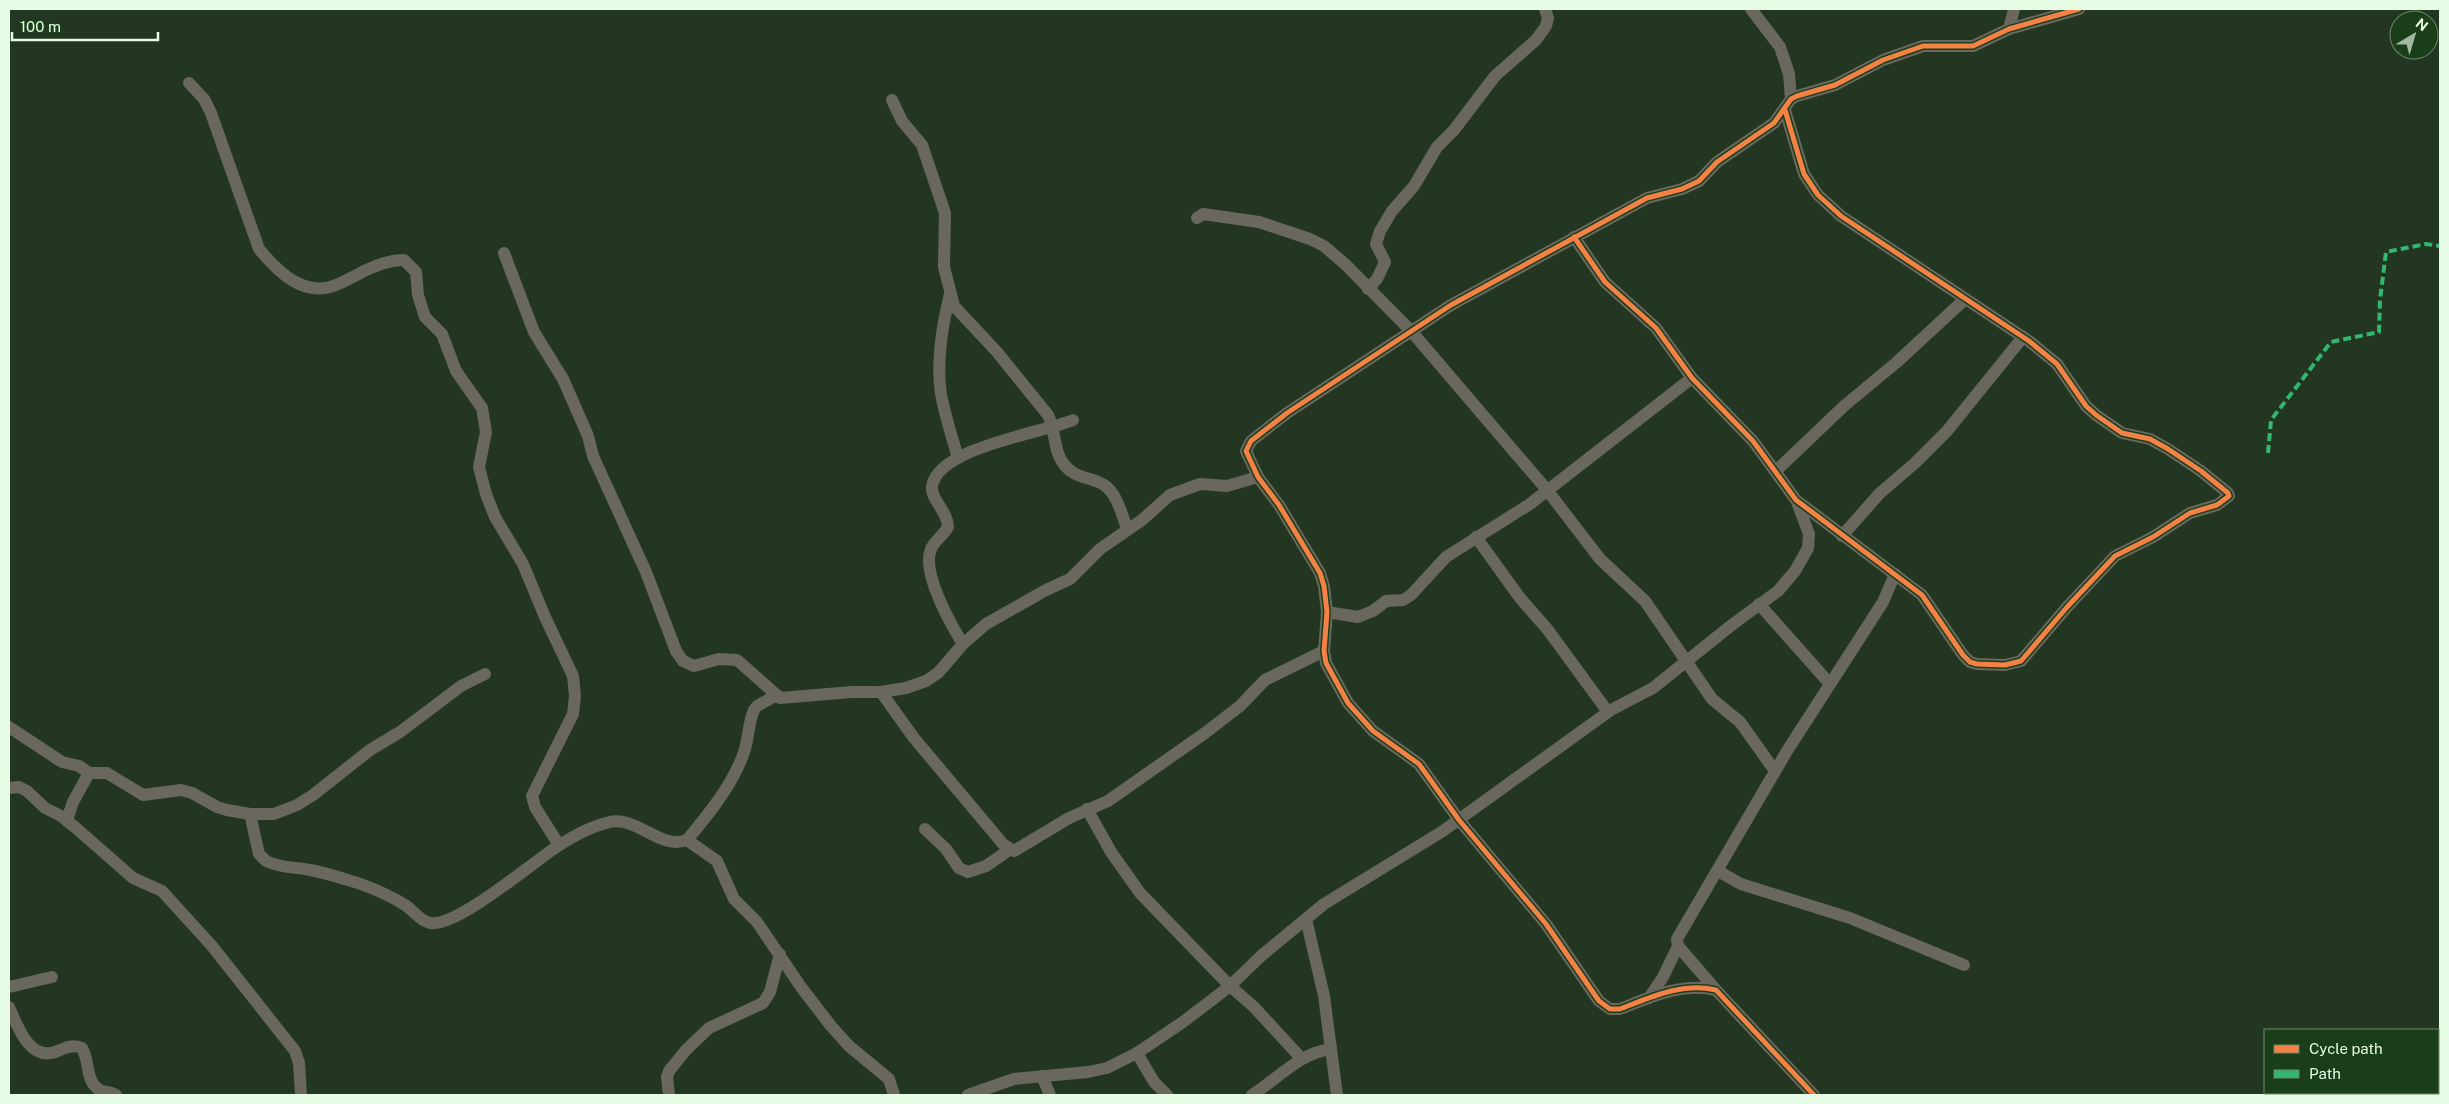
<svg xmlns="http://www.w3.org/2000/svg" width="2449" height="1104" font-family="'Public Sans',sans-serif">
	<style>
		.lines { fill: none; stroke-linecap: round; stroke-linejoin: round }
		.minor { stroke: #69675e; stroke-width: 12 }
		.quiet { stroke: #33b770; stroke-width: 4; stroke-dasharray: 8 4; stroke-linecap: butt }
		.cycleway-casing { stroke: #1a3e19; stroke-width: 8 }
		.cycleway { stroke: #f48246; stroke-width: 5 }
	</style>
	<rect width="100%" height="100%" fill="#223621"/>
	<g class="lines">
		<g class="minor">
			<polyline points="1751,9 1780,47 1789,74 1791,99"/>
			<polyline points="2009,29 2014,9"/>
			<path d="M189 83 204 99 211 113 259 249C278 272 304 298 336 285 346 281 355 276 364 271 378 265 389 260 404 260L416 272 418 295 425 317 442 334 456 371 482 408 486 432 479 467 486 494 495 517 523 564 545 617 573 676 575 696 573 714 532 796 535 807 559 845"/>
			<path d="M892 100 902 121 922 145 945 213 944 267 954 306 997 352 1048 415C1056 431 1053 450 1063 463 1074 479 1089 476 1104 485 1117 493 1122 515 1127 529"/>
			<polyline points="1197,218 1203,214 1259,222 1310,239 1324,246 1345,264 1412,332 1547,490 1600,559 1645,601 1712,699 1740,722 1775,771"/>
			<polyline points="1574,237 1605,282 1656,328 1692,378 1753,441 1796,500 1922,595 1963,655 1970,662 1977,664 2005,665 2021,661 2068,606 2115,556 2153,537 2190,513 2217,505 2229,496 2228,493 2201,471 2168,449 2150,439 2122,433 2096,415 2086,406 2057,364 2029,341 1841,216 1818,195 1804,174 1785,110"/>
			<polyline points="504,253 534,332 563,379 588,436 593,456 646,572 676,651 683,661 694,666 719,659 737,660 780,698 852,692 881,692 906,688 926,681 938,673 963,644 986,624 1046,590 1070,579 1100,549 1142,520 1170,495 1200,484 1227,486 1258,477"/>
			<polyline points="1368,289 1377,279 1385,262 1376,244 1380,231 1392,211 1414,186 1437,147 1454,130 1495,76 1536,40 1546,26 1548,18 1545,9"/>
			<path d="M950 294C942 326 936 361 941 394 945 416 952 437 958 458"/>
			<polyline points="1777,470 1844,406 1897,362 1964,300"/>
			<polyline points="1842,536 1880,493 1915,463 1947,431 2023,337"/>
			<polyline points="1476,537 1520,598 1548,630 1608,712"/>
			<polyline points="1759,604 1830,684"/>
			<polyline points="1327,612 1358,617 1373,611 1386,601 1403,600 1411,595 1446,557 1530,504 1692,378"/>
			<path d="M963 644C951 625 921 572 931 549 934 541 944 535 948 527 948 511 930 499 932 486 939 447 1043 433 1073 420"/>
			<polyline points="881,692 914,738 1003,844 1014,851 1069,818 1108,801 1205,733 1240,706 1265,680 1324,651"/>
			<polyline points="9,727 62,762 79,766 89,773 107,773 143,795 181,790 192,793 217,807 227,810 250,814 274,814 297,805 313,795 370,750 400,732 461,686 485,674"/>
			<polyline points="9,788 19,787 27,791 45,808 61,816 76,828 133,878 162,891 212,946 295,1051 299,1063 301,1095"/>
			<polyline points="1087,809 1111,852 1140,893 1230,986 1254,1007 1301,1058"/>
			<path d="M250 814 259 854 266 861C280 868 295 867 310 870 327 873 344 879 361 884 377 890 391 896 405 905 413 910 420 921 430 923 456 928 533 862 558 846 572 837 590 827 606 823 636 813 659 851 687 840 708 815 734 783 744 752 749 738 748 723 754 710L757 706 777 695"/>
			<polyline points="67,820 73,802 89,773"/>
			<polyline points="925,829 946,849 959,868 968,872 986,866 1009,850"/>
			<polyline points="687,840 717,861 734,899 757,922 801,987 831,1026 849,1046 889,1079 894,1095"/>
			<polyline points="1718,871 1741,884 1850,918 1964,965"/>
			<polyline points="1306,919 1324,996 1337,1095"/>
			<polyline points="9,987 52,977"/>
			<polyline points="1716,990 1678,946 1677,939 1787,751 1883,602 1895,574"/>
			<polyline points="1649,998 1663,977 1678,946"/>
			<path d="M9 1007C17 1025 29 1061 55 1052 65 1048 72 1044 82 1048 90 1061 85 1079 98 1089 103 1093 110 1091 116 1095"/>
			<polyline points="1137,1053 1154,1082 1167,1095"/>
			<polyline points="1042,1076 1050,1095"/>
			<polyline points="669,1095 667,1077 669,1071 686,1050 709,1028 763,1003 770,992 780,954"/>
			<polyline points="968,1095 1014,1079 1088,1072 1107,1068 1137,1053 1183,1022 1230,986 1261,956 1324,904 1443,831 1611,710 1653,688 1733,624 1778,591 1795,571 1808,548 1809,534 1797,502"/>
			<path d="M1252 1095C1278 1079 1299 1053 1331 1049"/>
			<path d="M1814 1095 1716 990C1682 982 1651 997 1620 1009H1610L1599 1001 1546 924 1459 820 1419 764 1373 731 1348 703 1326 663 1324 651 1327 612 1324 586 1320 573 1279 505 1258 477 1246 451 1251 441 1287 413 1451 305 1647 198 1682 189 1699 181 1717 162 1774 123 1791 99 1797 96 1835 85 1883 60 1923 46H1973L2009 29 2079 9"/>
		</g>
		<polyline class="quiet" points="2268,453 2271,420 2331,342 2379,332 2380,300 2386,252 2426,244 2440,246"/>
		<g class="cycleway-casing">
			<g id="cycleway">
				<polyline points="1574,237 1605,282 1656,328 1692,378 1753,441 1796,500 1922,595 1963,655 1970,662 1977,664 2005,665 2021,661 2068,606 2115,556 2153,537 2190,513 2217,505 2229,496 2228,493 2201,471 2168,449 2150,439 2122,433 2096,415 2086,406 2057,364 2029,341 1841,216 1818,195 1804,174 1785,110"/>
				<path d="M1814 1095 1716 990C1682 982 1651 997 1620 1009H1610L1599 1001 1546 924 1459 820 1419 764 1373 731 1348 703 1326 663 1324 651 1327 612 1324 586 1320 573 1279 505 1258 477 1246 451 1251 441 1287 413 1451 305 1647 198 1682 189 1699 181 1717 162 1774 123 1791 99 1797 96 1835 85 1883 60 1923 46H1973L2009 29 2079 9"/>
			</g>
		</g>
		<use href="#cycleway" class="cycleway"/>
	</g>
	<rect width="2449" height="1104" fill="none" stroke="#e7fce5" stroke-width="20"/>
	<rect x="2264" y="1029" width="175" height="65" fill="#1a3e19" stroke="#6c8a6b"/>
	<rect x="2274" y="1045" width="25" height="8" fill="#f48246" stroke="#6c8a6b"/>
	<text x="2309" y="1054" font-size="15" fill="#e7fce5">Cycle path</text>
	<rect x="2274" y="1070" width="25" height="8" fill="#33b770" stroke="#6c8a6b"/>
	<text x="2309" y="1079" font-size="15" fill="#e7fce5">Path</text>
	<g transform="translate(2414 35) rotate(38)"><circle r="24" fill="#1a3e19" stroke="#6c8a6b"/>
	<path d="M0-4L9 19L0 12L-9 19Z" fill="#a2b7a0"/>
	<text y="-8" font-size="14" font-weight="bold" text-anchor="middle" fill="#e7fce5">N</text>
	</g>
	<path d="M12 32v8h146v-8" fill="none" stroke="#e7fce5" stroke-width="2.5"/>
	<text x="20" y="32" font-size="15" fill="#e7fce5" stroke="#1a3e19" stroke-width="4" paint-order="stroke">100 m</text>
</svg>
